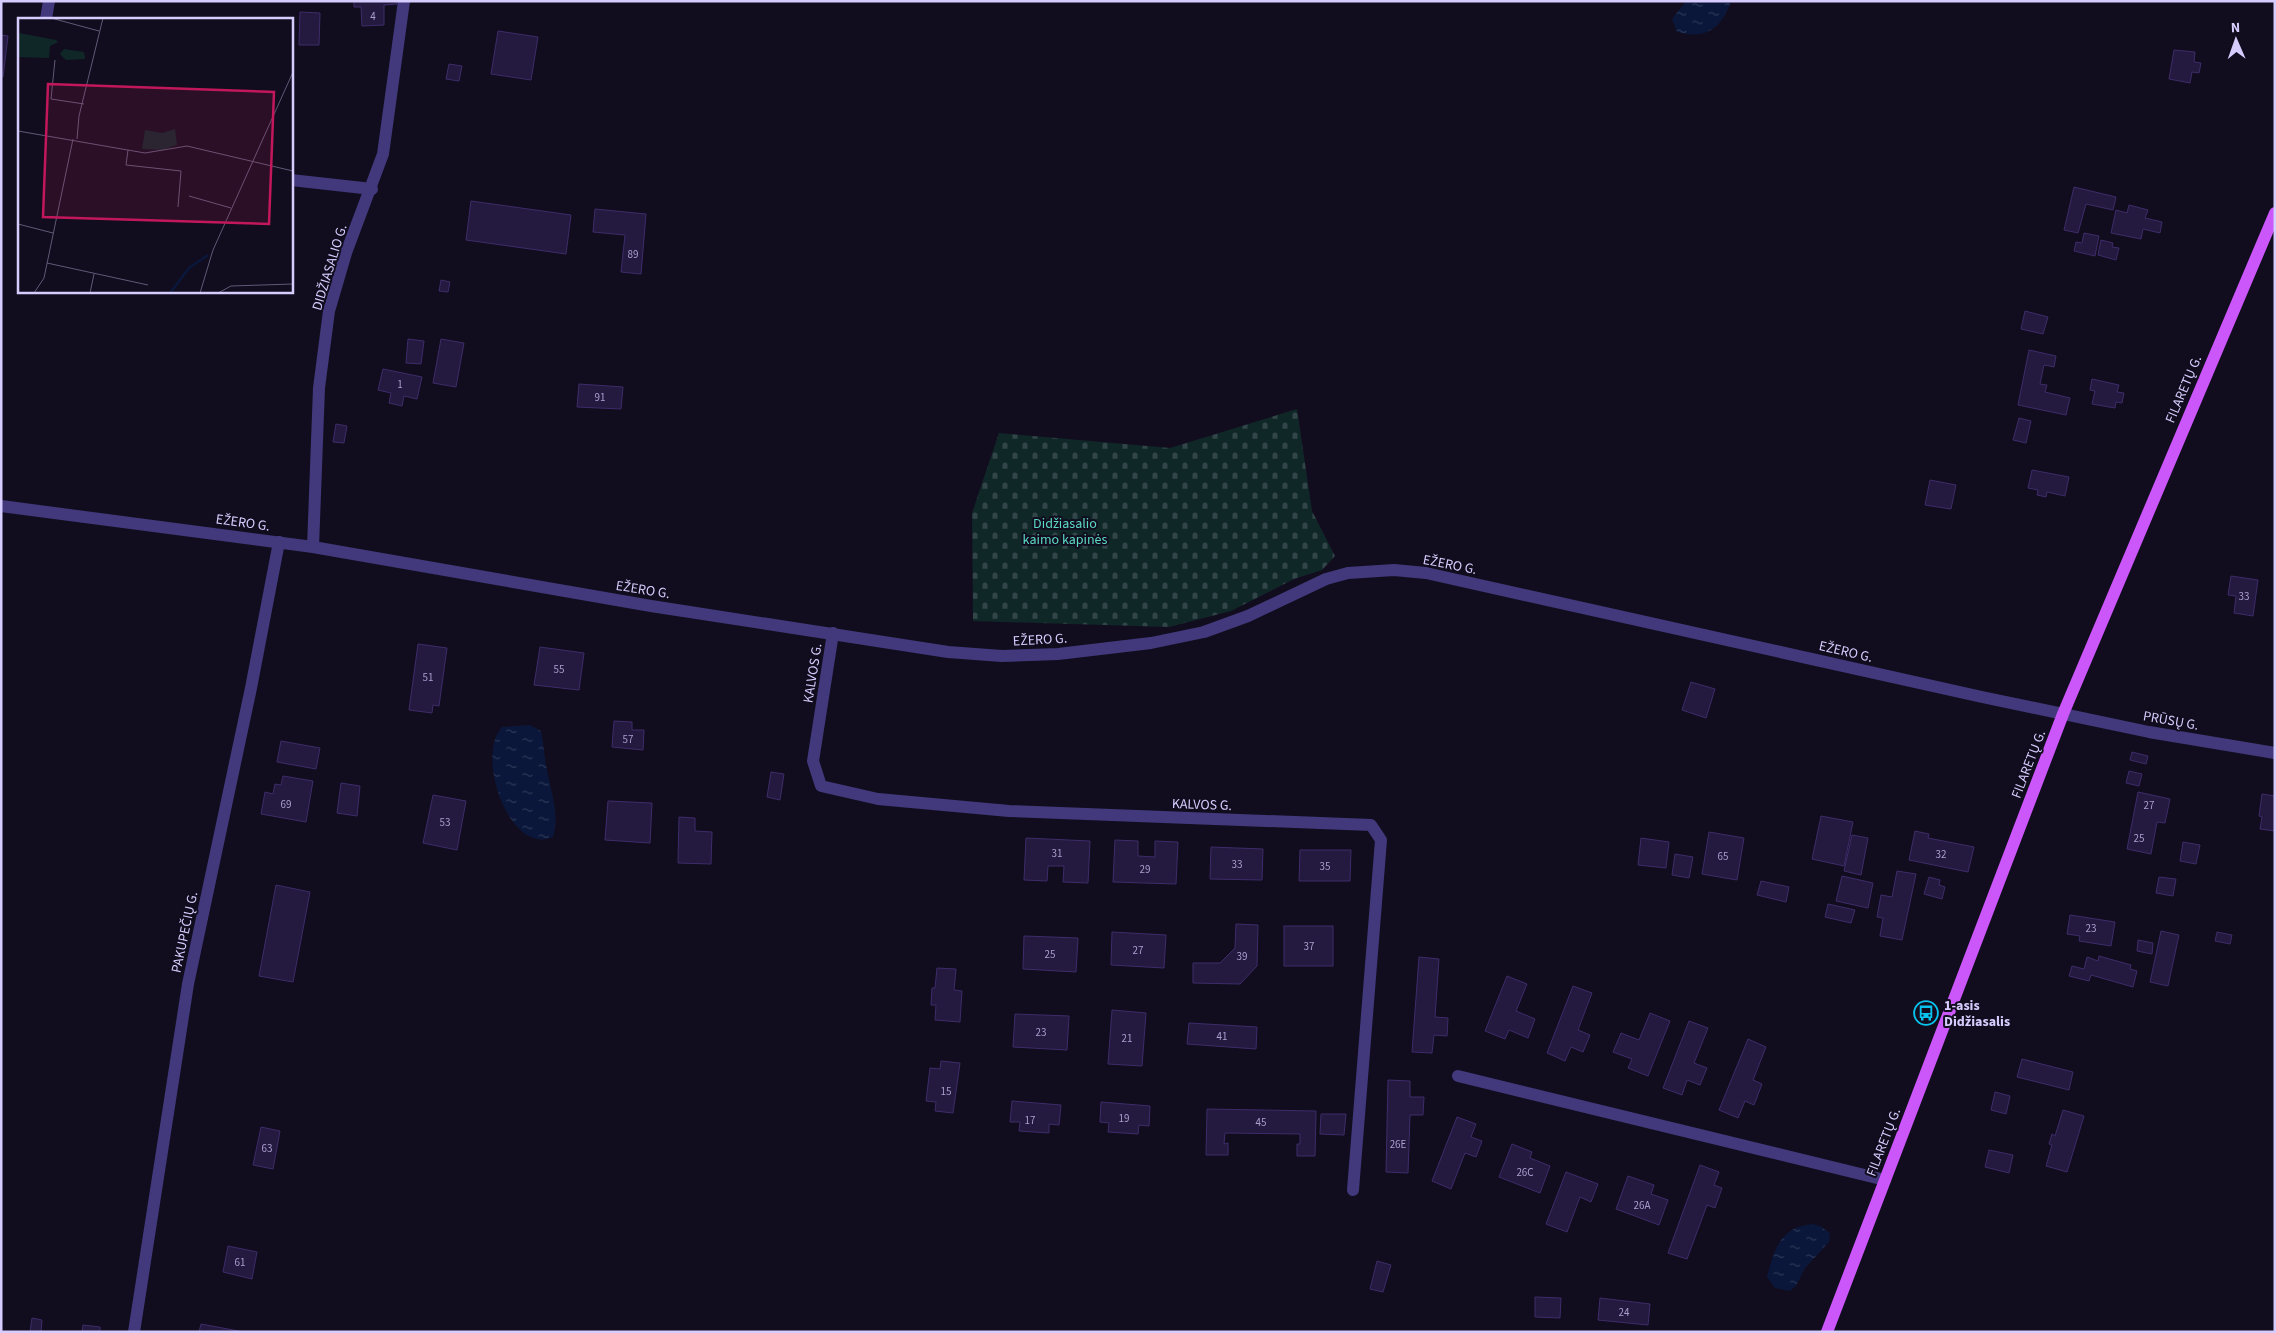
<svg xmlns="http://www.w3.org/2000/svg" width="2276" height="1333" font-family="'Source Sans 3',sans-serif">
	<style>
		.cemetery { fill: url(#cemetery-stones) }
		.water { fill: url(#water-ripples) }
		.building { fill: #24193f; stroke: #3e2c6a }
		.lines { fill: none; stroke-linecap: round; stroke-linejoin: round }
		.street { stroke: #41397c; stroke-width: 12 }
		.primary { stroke: #cb56fa; stroke-width: 12 }
		.labels { text-anchor: middle; stroke-width: 4; stroke-linejoin: round; paint-order: stroke }
		.number-label { font-size: 11px; fill: #aa9fce }
		.street-label { font-size: 14px; fill: #d6ccfd; stroke: #110d1e }
		.park-label { font-size: 14px; fill: #5bdac6; stroke: #110d1e }
		.poi-label { font-size: 14px; font-weight: bold; fill: #d6ccfd; stroke: #110d1e; text-anchor: start }
		.inset-river { fill: none; stroke: #0a173a; stroke-width: 2.5 }
		.inset-road { fill: none; stroke: #605977; stroke-width: 1 }
		.view { fill: #c2185b; fill-opacity: 0.15; stroke: #c2185b; stroke-width: 2.5 }
		.inset-edge { fill: none; stroke: #d6ccfd; stroke-width: 2.5 }
	</style>
	<defs>
		<pattern id="cemetery-stones" width="16" height="16" patternUnits="userSpaceOnUse" patternTransform="scale(1.25)"><rect width="16" height="16" fill="#102728"/><path d="M2 7V4a2 2 0 0 1 4 0v3zM10 15v-3a2 2 0 0 1 4 0v3z" fill="#324548"/></pattern>
		<pattern id="water-ripples" width="26" height="14" patternUnits="userSpaceOnUse" patternTransform="scale(1.25)"><rect width="26" height="14" fill="#0a173a"/><path d="M2 4q2-2 4 0t4 0M15 11q2-2 4 0t4 0" fill="none" stroke="#2d3857"/></pattern>
	</defs>
	<rect width="100%" height="100%" fill="#110d1e"/>
	<polygon class="cemetery" points="1297,409 1312,511 1335,556 1322,570 1294,579 1231,611 1169,627 973,621 972,513 999,433 1170,448"/>
	<g class="water">
		<path d="M1686 1H1731C1722 28 1706 40 1677 32L1672 19Z"/>
		<path d="M530 725 541 731C544 744 544 757 547 770 551 793 560 814 553 837 509 856 475 756 502 727Z"/>
		<path d="M1812 1224 1820 1226 1830 1233 1829 1242 1805 1268 1796 1286 1790 1291 1775 1288 1767 1277C1774 1250 1780 1227 1812 1224Z"/>
	</g>
	<g class="building">
		<polygon points="354,1 397,1 397,4 384,5 384,25 362,26 361,7 354,7"/>
		<polygon points="300,12 320,13 319,45 299,45"/>
		<polygon points="498,31 538,37 531,80 491,74"/>
		<polygon points="1,35 8,36 3,77 1,76"/>
		<polygon points="2174,50 2195,52 2194,62 2201,63 2199,73 2192,72 2190,83 2169,79"/>
		<polygon points="449,64 462,66 459,81 446,79"/>
		<polygon points="2074,187 2116,197 2113,210 2086,204 2078,233 2064,230"/>
		<polygon points="471,201 571,215 566,254 466,240"/>
		<polygon points="2129,205 2148,210 2145,218 2162,222 2160,233 2143,229 2141,239 2111,233 2116,210 2127,213"/>
		<polygon points="595,209 646,214 641,274 621,272 625,235 593,232"/>
		<polygon points="2084,233 2099,236 2095,256 2074,251 2076,242 2082,243"/>
		<polygon points="2101,240 2113,243 2112,247 2119,248 2116,260 2098,255"/>
		<polygon points="441,280 450,282 448,292 439,291"/>
		<polygon points="2025,311 2048,317 2043,334 2021,329"/>
		<polygon points="408,339 424,341 421,364 406,363"/>
		<polygon points="441,339 464,343 456,387 433,383"/>
		<polygon points="2029,350 2056,356 2054,367 2044,365 2040,384 2047,385 2045,392 2070,398 2066,415 2018,405"/>
		<polygon points="383,369 422,377 417,399 404,396 402,406 389,403 391,393 378,390"/>
		<polygon points="2092,379 2119,385 2117,392 2124,393 2122,403 2116,402 2115,408 2092,404 2095,391 2090,390"/>
		<polygon points="579,384 623,387 621,409 577,407"/>
		<polygon points="2019,418 2031,421 2026,443 2013,440"/>
		<polygon points="336,424 347,426 344,443 333,442"/>
		<polygon points="2032,470 2069,477 2065,496 2047,492 2046,497 2037,495 2038,490 2028,488"/>
		<polygon points="1930,480 1956,485 1951,509 1925,505"/>
		<polygon points="2231,576 2258,580 2253,616 2234,613 2236,596 2228,595"/>
		<polygon points="418,644 447,648 439,706 433,705 432,713 409,710"/>
		<polygon points="540,647 584,653 579,690 534,685"/>
		<polygon points="1691,682 1715,689 1706,718 1682,710"/>
		<polygon points="614,721 632,722 632,730 644,730 643,750 612,747"/>
		<polygon points="281,741 320,748 316,769 277,762"/>
		<polygon points="2132,752 2148,756 2146,764 2130,760"/>
		<polygon points="2129,771 2142,774 2139,786 2126,783"/>
		<polygon points="771,772 784,774 780,800 767,797"/>
		<polygon points="283,776 313,781 306,822 261,814 265,792 273,794 275,784 281,785"/>
		<polygon points="341,783 360,786 357,816 337,813"/>
		<polygon points="2138,792 2170,799 2165,823 2157,822 2151,854 2127,849"/>
		<polygon points="2262,794 2275,796 2275,831 2260,829 2262,817 2259,816"/>
		<polygon points="433,795 466,801 457,850 423,843"/>
		<polygon points="608,801 652,803 650,843 605,840"/>
		<polygon points="1821,816 1853,822 1844,866 1812,859"/>
		<polygon points="679,817 695,818 695,831 712,832 711,864 678,863"/>
		<polygon points="1915,831 1929,834 1928,838 1974,847 1968,872 1909,860"/>
		<polygon points="1709,832 1744,838 1737,880 1702,874"/>
		<polygon points="1852,835 1868,838 1861,875 1844,871"/>
		<polygon points="1026,838 1090,841 1088,883 1063,882 1064,866 1048,866 1047,881 1024,880"/>
		<polygon points="1641,838 1669,842 1666,868 1638,865"/>
		<polygon points="1115,840 1138,841 1138,856 1155,857 1155,841 1178,842 1176,884 1113,882"/>
		<polygon points="2183,842 2200,845 2196,864 2180,861"/>
		<polygon points="1211,847 1263,849 1262,880 1210,879"/>
		<polygon points="1300,850 1351,850 1350,881 1299,881"/>
		<polygon points="1675,854 1693,857 1689,878 1672,875"/>
		<polygon points="1897,871 1916,874 1902,940 1880,936 1883,918 1877,917 1881,895 1892,897"/>
		<polygon points="1842,876 1873,883 1868,908 1836,901"/>
		<polygon points="1929,877 1940,880 1939,885 1945,887 1942,899 1924,894"/>
		<polygon points="2159,877 2176,879 2173,896 2156,893"/>
		<polygon points="1761,881 1789,887 1786,902 1757,895"/>
		<polygon points="276,885 310,892 293,982 259,976"/>
		<polygon points="1828,904 1855,910 1851,923 1825,917"/>
		<polygon points="2070,915 2115,922 2111,946 2079,941 2080,936 2067,934"/>
		<polygon points="1236,924 1258,925 1257,966 1240,984 1193,983 1193,963 1220,963 1235,948"/>
		<rect x="1284" y="926" width="49" height="40"/>
		<polygon points="2161,931 2179,935 2168,986 2150,982"/>
		<polygon points="1112,932 1166,935 1164,968 1111,965"/>
		<polygon points="2217,932 2232,935 2230,944 2215,941"/>
		<polygon points="1024,936 1078,938 1076,972 1023,969"/>
		<polygon points="2138,940 2153,943 2152,954 2137,951"/>
		<polygon points="2099,956 2131,965 2130,969 2137,971 2133,987 2091,975 2089,981 2069,976 2072,966 2084,969 2087,957 2098,961"/>
		<polygon points="1419,957 1439,959 1435,1017 1448,1018 1447,1036 1434,1035 1432,1053 1412,1052"/>
		<polygon points="937,968 956,969 954,990 962,991 960,1022 935,1020 936,1005 931,1005 932,988 935,988"/>
		<polygon points="1507,976 1527,984 1516,1011 1535,1019 1528,1038 1509,1030 1505,1039 1485,1031"/>
		<polygon points="1573,986 1592,993 1578,1030 1590,1035 1583,1052 1571,1047 1565,1061 1547,1053"/>
		<polygon points="1112,1010 1146,1013 1142,1066 1108,1064"/>
		<polygon points="1650,1013 1670,1021 1648,1076 1628,1068 1632,1059 1613,1052 1621,1033 1639,1040"/>
		<polygon points="1015,1014 1069,1016 1067,1050 1013,1047"/>
		<polygon points="1689,1021 1708,1028 1694,1063 1707,1068 1700,1085 1687,1080 1682,1095 1663,1088"/>
		<polygon points="1189,1023 1257,1027 1256,1049 1187,1044"/>
		<polygon points="1748,1039 1766,1047 1753,1080 1762,1084 1754,1105 1745,1101 1738,1118 1719,1110"/>
		<polygon points="2022,1059 2073,1072 2069,1090 2017,1077"/>
		<polygon points="941,1061 960,1063 953,1113 935,1111 936,1102 926,1101 930,1068 940,1069"/>
		<polygon points="1388,1080 1410,1081 1410,1097 1424,1097 1423,1115 1410,1115 1408,1173 1386,1172"/>
		<polygon points="1995,1092 2010,1096 2006,1114 1991,1110"/>
		<polygon points="1012,1101 1061,1105 1059,1125 1049,1124 1049,1133 1019,1131 1020,1122 1010,1122"/>
		<polygon points="1101,1102 1150,1106 1149,1126 1139,1125 1138,1134 1108,1132 1109,1123 1100,1122"/>
		<polygon points="1207,1109 1316,1111 1315,1156 1297,1156 1297,1144 1300,1144 1300,1134 1225,1133 1224,1144 1228,1143 1228,1155 1206,1155"/>
		<polygon points="2063,1110 2084,1116 2067,1172 2046,1166 2052,1145 2049,1144 2052,1134 2055,1136"/>
		<polygon points="1321,1114 1346,1114 1344,1135 1320,1134"/>
		<polygon points="1457,1117 1476,1124 1471,1137 1482,1141 1476,1157 1465,1153 1451,1189 1432,1181"/>
		<polygon points="261,1127 280,1131 273,1169 253,1165"/>
		<polygon points="1512,1144 1532,1152 1530,1158 1550,1166 1540,1193 1499,1177"/>
		<polygon points="1989,1150 2013,1155 2009,1173 1985,1167"/>
		<polygon points="1700,1165 1719,1172 1714,1185 1722,1188 1715,1208 1707,1205 1687,1259 1668,1253"/>
		<polygon points="1566,1172 1598,1184 1591,1202 1580,1197 1567,1232 1546,1224"/>
		<polygon points="1628,1176 1654,1185 1651,1194 1668,1200 1659,1225 1616,1209"/>
		<polygon points="228,1246 257,1252 252,1279 223,1272"/>
		<polygon points="1377,1261 1391,1265 1383,1292 1370,1289"/>
		<polygon points="1535,1297 1561,1298 1560,1318 1535,1317"/>
		<polygon points="1600,1298 1650,1304 1648,1325 1598,1320"/>
		<polygon points="32,1318 42,1320 41,1332 30,1332"/>
		<polygon points="201,1324 244,1332 199,1332"/>
		<polygon points="83,1325 100,1327 100,1332 82,1332"/>
	</g>
	<g class="lines">
		<g class="street">
			<polyline points="46,19 49,1"/>
			<polyline points="291,180 372,189"/>
			<polyline points="1,506 313,547 651,606 948,652 1002,656 1058,654 1151,643 1204,632 1248,616 1326,579 1348,573 1394,570 1426,573 1982,697 2149,732 2275,753"/>
			<polyline points="313,547 319,388 329,311 346,253 383,154 404,1"/>
			<polyline points="833,633 813,761 821,786 878,799 1009,811 1371,825 1381,840 1353,1190"/>
			<polyline points="1458,1076 1885,1180"/>
			<polyline points="134,1332 188,984 251,688 279,542"/>
		</g>
		<polyline class="primary" points="1827,1332 2063,714 2275,213"/>
	</g>
	<defs>
		<g id="bus-ring" transform="scale(1.25)"><circle r="9.5" fill="#110d1e" stroke="#07c3ee" stroke-width="1.5"/><path d="M-5-6H5V4H4V6H2V4H-2V6H-4V4H-5ZM-3.5-4V0h7V-4ZM-3.5 1.2v1.5H-2V1.2ZM2 1.2v1.5H3.5V1.2Z" fill="#07c3ee"/></g>
	</defs>
	<g fill-rule="evenodd">
		<use href="#bus-ring" x="1926" y="1013"/>
	</g>
	<g class="labels">
		<g class="number-label">
			<text x="373" y="20">4</text>
			<text x="633" y="258">89</text>
			<text x="400" y="388">1</text>
			<text x="600" y="401">91</text>
			<text x="2244" y="600">33</text>
			<text x="559" y="673">55</text>
			<text x="428" y="681">51</text>
			<text x="628" y="743">57</text>
			<text x="286" y="808">69</text>
			<text x="2149" y="809">27</text>
			<text x="445" y="826">53</text>
			<text x="2139" y="842">25</text>
			<text x="1057" y="857">31</text>
			<text x="1941" y="858">32</text>
			<text x="1723" y="860">65</text>
			<text x="1237" y="868">33</text>
			<text x="1325" y="870">35</text>
			<text x="1145" y="873">29</text>
			<text x="2091" y="932">23</text>
			<text x="1309" y="950">37</text>
			<text x="1138" y="954">27</text>
			<text x="1050" y="958">25</text>
			<text x="1242" y="960">39</text>
			<text x="1041" y="1036">23</text>
			<text x="1222" y="1040">41</text>
			<text x="1127" y="1042">21</text>
			<text x="946" y="1095">15</text>
			<text x="1124" y="1122">19</text>
			<text x="1030" y="1124">17</text>
			<text x="1261" y="1126">45</text>
			<text x="1398" y="1148">26E</text>
			<text x="267" y="1152">63</text>
			<text x="1525" y="1176">26C</text>
			<text x="1642" y="1209">26A</text>
			<text x="240" y="1266">61</text>
			<text x="1624" y="1316">24</text>
		</g>
		<g class="street-label">
			<text transform="translate(329 267) rotate(-73)" y="5">DIDŽIASALIO G.</text>
			<text transform="translate(2183 389) rotate(-67)" y="5">FILARETŲ G.</text>
			<text transform="translate(243 522) rotate(8)" y="5">EŽERO G.</text>
			<text transform="translate(1450 564) rotate(11)" y="5">EŽERO G.</text>
			<text transform="translate(643 589) rotate(9)" y="5">EŽERO G.</text>
			<text transform="translate(1040 639) rotate(-3)" y="5">EŽERO G.</text>
			<text transform="translate(1846 651) rotate(13)" y="5">EŽERO G.</text>
			<text transform="translate(812 673) rotate(-81)" y="5">KALVOS G.</text>
			<text transform="translate(2171 720) rotate(10)" y="5">PRŪSŲ G.</text>
			<text transform="translate(2028 764) rotate(-69)" y="5">FILARETŲ G.</text>
			<text transform="translate(1202 804) rotate(2)" y="5">KALVOS G.</text>
			<text transform="translate(184 932) rotate(-78)" y="5">PAKUPEČIŲ G.</text>
			<text transform="translate(1883 1142) rotate(-69)" y="5">FILARETŲ G.</text>
		</g>
		<g class="park-label">
			<text x="1065" y="528">Didžiasalio<tspan x="1065" dy="16">kaimo kapinės</tspan></text>
		</g>
		<g class="poi-label">
			<text x="1944" y="1010">1-asis<tspan x="1944" dy="16">Didžiasalis</tspan></text>
		</g>
	</g>
	<g transform="translate(18 18)">
		<rect width="275" height="275" fill="#110d1e"/>
		<path d="M1 15 38 22 40 24 32 28 31 40 0 39ZM46 31 66 34 67 41 48 42 42 36Z" fill="#102728"/>
		<path d="M157 111 159 127 144 132 124 131 127 112 144 115Z" fill="#102728"/>
		<path class="inset-river" d="M152 275 171 250 190 237"/>
		<path class="inset-road" d="M33 0 81 13M37 42 33 81 66 86M0 113 127 135 169 128 275 153M59 121 61 98 85 0M110 132 108 147 163 153 160 189M171 178 213 190M0 206 35 215M29 245 130 267M16 275 26 260 55 121M72 275 76 256M182 275 195 232 275 54M200 275 213 268 275 266"/>
		<path class="view" d="M30 66 256 74 251 206 25 199Z"/>
		<rect width="275" height="275" class="inset-edge"/>
	</g>
	<rect width="2276" height="1333" fill="none" stroke="#d6ccfd" stroke-width="5"/>
	<g transform="translate(2236 40) rotate(358)" stroke="#110d1e" stroke-width="4" paint-order="stroke">
	<path d="M0-4L9 19L0 12L-9 19Z" fill="#d6ccfd"/>
	<text y="-8" font-size="14" font-weight="bold" text-anchor="middle" fill="#d6ccfd">N</text>
	</g>
</svg>
